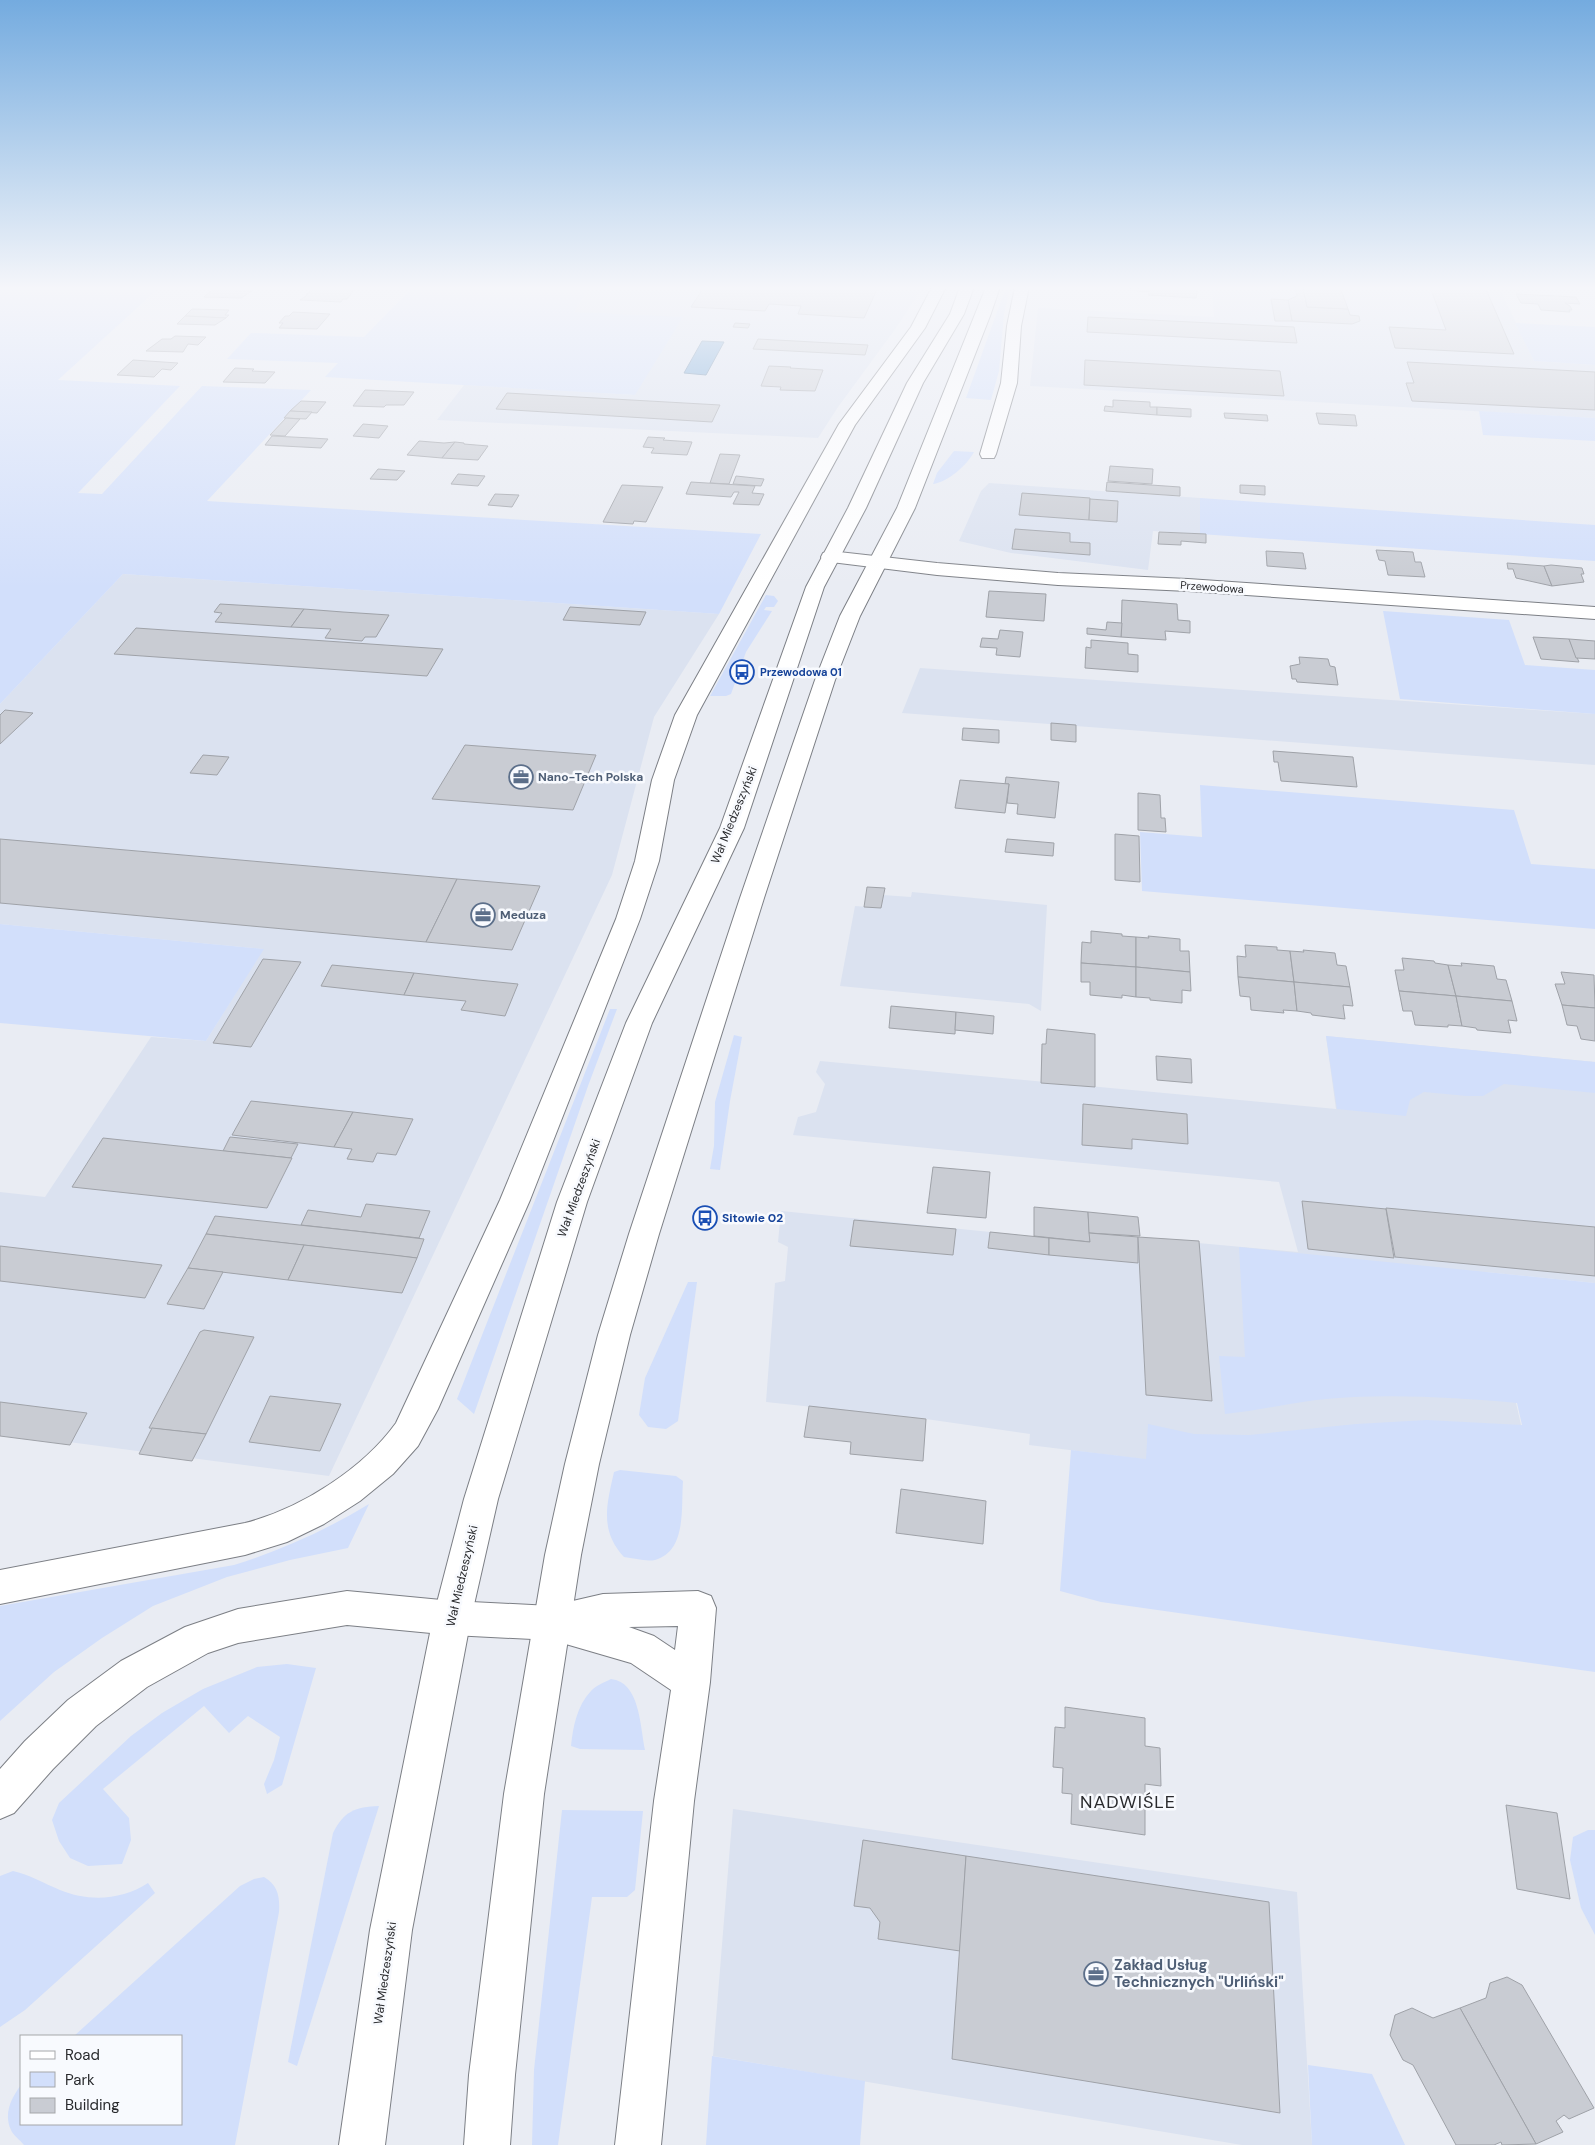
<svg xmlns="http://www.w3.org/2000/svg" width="1595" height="2145" font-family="'DM Sans',sans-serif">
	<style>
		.built { fill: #dbe2f0 }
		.green { fill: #d2dffb }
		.water { fill: #679ed2; stroke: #547ba0 }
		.building { fill: #c9ccd3; stroke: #9fa2a8 }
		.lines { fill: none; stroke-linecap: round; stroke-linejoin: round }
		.minor-casing { stroke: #7c7f85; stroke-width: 2 }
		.tertiary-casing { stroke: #7c7f85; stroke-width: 2 }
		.secondary-casing { stroke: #7c7f85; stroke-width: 2 }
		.minor { fill: #fff; fill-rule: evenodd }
		.tertiary { fill: #fff; fill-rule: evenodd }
		.secondary { fill: #fff; fill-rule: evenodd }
		.labels { text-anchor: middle; stroke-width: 5; stroke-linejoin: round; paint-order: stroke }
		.far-street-label { font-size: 11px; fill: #292a2d; stroke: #f8fafe }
		.far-transit-label { font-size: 11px; font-weight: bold; fill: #164399; stroke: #f8fafe; text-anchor: start }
		.service-label { font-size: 12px; font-weight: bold; fill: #4e5e75; stroke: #f8fafe; text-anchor: start }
		.street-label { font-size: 12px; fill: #292a2d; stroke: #f8fafe }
		.transit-label { font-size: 12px; font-weight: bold; fill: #164399; stroke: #f8fafe; text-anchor: start }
		.near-service-label { font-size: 15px; font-weight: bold; fill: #4e5e75; stroke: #f8fafe; text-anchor: start }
		.near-quarter-label { font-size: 18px; letter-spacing: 1px; fill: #292a2d; stroke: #f8fafe }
	</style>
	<rect width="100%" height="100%" fill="#e9ecf3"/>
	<g class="built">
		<polygon points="590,287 923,287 896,328 838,407 818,438 437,420 464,385 635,395 574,312"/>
		<polygon points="1212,287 1499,287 1534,361 1595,365 1595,418 1030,386 1038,308 1214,317"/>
		<polygon points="989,483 1200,498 1200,534 1153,531 1148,570 1011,553 959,541 981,491"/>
		<polygon points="123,574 719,614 654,717 612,875 329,1476 0,1433 0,1192 45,1197 151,1037 206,1041 263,949 0,924 0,704"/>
		<polygon points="920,668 1595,714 1595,765 902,713"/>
		<polygon points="912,892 1047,905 1041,1011 1029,1004 840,986 855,906 881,908 883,895 911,897"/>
		<polygon points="1326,1036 1595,1062 1595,1283 1486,1272 1540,1508 1029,1445 1030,1434 926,1419 766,1402 775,1283 785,1281 788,1247 778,1242 781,1211 1089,1242 1089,1233 1298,1252 1279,1182 793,1135 798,1117 816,1112 825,1084 816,1072 820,1061 1336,1109"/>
		<polygon points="733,1809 1297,1892 1312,2145 1242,2145 713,2056"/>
	</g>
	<g class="green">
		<polygon points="0,287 160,287 58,380 180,386 78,493 102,494 202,386 311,390 207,501 761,534 719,614 123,574 0,704"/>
		<polygon points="413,287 590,287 574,312 683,317 635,395 325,377 338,363 227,359 251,333 364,337"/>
		<polygon points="1006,287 1010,287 1004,314 999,371 991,400 966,398"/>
		<polygon points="1515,323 1595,327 1595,365 1534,361"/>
		<polygon points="1479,411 1595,418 1595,441 1483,435"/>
		<path d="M954 451 974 452C967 465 948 482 933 484L937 473Z"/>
		<polygon points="1200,498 1595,525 1595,561 1200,534"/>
		<polygon points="766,595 774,596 778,601 774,607 766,607 764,610 772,611 746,652 731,694 726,696 710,696"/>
		<polygon points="1383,611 1509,620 1525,665 1595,670 1595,714 1400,699"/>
		<polygon points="1200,785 1514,810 1531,864 1595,869 1595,929 1142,891 1140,832 1202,837"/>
		<polygon points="0,924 264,949 206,1041 0,1023"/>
		<polygon points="610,1009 617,1009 588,1086 474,1414 457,1399"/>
		<polygon points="734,1035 742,1037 730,1101 720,1170 710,1169 714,1146 715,1102"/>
		<polygon points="1326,1036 1595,1062 1595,1093 1504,1084 1483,1096 1467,1096 1424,1092 1410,1100 1406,1116 1337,1109"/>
		<path d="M1239 1247 1595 1283V1672L1101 1602 1060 1591 1071 1450 1146 1459 1148 1424 1194 1434 1249 1435 1356 1424 1427 1420 1522 1425 1517 1403C1450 1397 1382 1393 1316 1400 1285 1404 1256 1411 1225 1414L1219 1356 1245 1357Z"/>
		<polygon points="688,1282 697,1282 678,1421 666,1429 648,1427 639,1415 645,1378"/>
		<path d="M620 1470 676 1476 683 1481C681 1507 687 1551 655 1560 646 1562 634 1558 624 1557 599 1530 607 1504 614 1472Z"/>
		<path d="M369 1504 348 1548 290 1560 227 1577 153 1606 102 1638 54 1672 0 1721V1606L234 1565C282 1550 326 1530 369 1504Z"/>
		<polygon points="287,1664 316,1668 282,1785 267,1794 264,1784 274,1760 280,1737 248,1716 229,1733 204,1706 103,1789 129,1818 131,1840 122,1864 88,1866 70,1858 59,1841 52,1820 59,1803 131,1736 162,1713 203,1689 257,1667"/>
		<path d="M611 1679C640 1682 640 1726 645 1750L580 1749 571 1746C573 1726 577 1706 591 1691 595 1686 605 1682 611 1679Z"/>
		<path d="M379 1806 297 2066 288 2062 333 1833C344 1811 355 1807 379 1806Z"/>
		<polygon points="562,1810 643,1811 635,1890 627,1897 592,1897 558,2145 532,2145 534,2070"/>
		<polygon points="1588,1830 1595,1830 1595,1935 1581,1908 1570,1860 1573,1837"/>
		<path d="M13 1871C31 1875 43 1883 60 1890 89 1902 122 1900 148 1883L155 1893 25 2010 0 2027V1876Z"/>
		<path d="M264 1877C278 1885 280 1897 279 1912L235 2145H24C20 2140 13 2135 11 2130 3 2113 12 2097 21 2085V2124H181V2036H74L240 1886 254 1879Z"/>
		<polygon points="712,2056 865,2081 860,2145 706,2145"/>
		<polygon points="1308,2065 1372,2074 1405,2145 1312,2145"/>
	</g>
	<polygon class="water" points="702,341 724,342 706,375 684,373"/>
	<g class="building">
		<polygon points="214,287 252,287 254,288 252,291 212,290"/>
		<polygon points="311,287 352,287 350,290 354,290 347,299 343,299 341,302 300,300 306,296 308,294 306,294 309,293"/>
		<polygon points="704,287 878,287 864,318 798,314 801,306 769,304 765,311 691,307"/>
		<polygon points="1295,287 1303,287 1307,307 1348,309 1350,315 1359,316 1360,321 1352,324 1292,321 1288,300 1297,296"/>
		<polygon points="1303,287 1340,287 1348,309 1307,307"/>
		<polygon points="1430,287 1485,287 1514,354 1395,348 1389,327 1446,330"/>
		<polygon points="1128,288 1190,287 1198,288 1196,298 1148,295 1149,292 1128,290"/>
		<polygon points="212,290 252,291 241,298 204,297"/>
		<polygon points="1516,294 1576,297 1580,304 1565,303 1570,306 1572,310 1569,310 1570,312 1541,310 1538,304 1521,303"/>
		<polygon points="1271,299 1288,300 1292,321 1275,321"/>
		<polygon points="192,309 229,310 225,315 229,315 226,318 185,316"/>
		<polygon points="293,312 330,314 317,329 279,328 283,323 279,323 285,316 289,316"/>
		<polygon points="185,316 226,318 215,325 177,324"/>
		<polygon points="1088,317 1294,327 1297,343 1087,332"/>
		<polygon points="735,323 750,324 748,328 733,327"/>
		<polygon points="175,336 206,337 198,345 188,344 183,352 146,351 162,339 171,339"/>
		<polygon points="758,339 868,345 865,355 753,349"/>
		<polygon points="133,360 178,363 171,370 162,369 154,377 117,375"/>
		<polygon points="1085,360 1280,371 1284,396 1084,385"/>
		<polygon points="1407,362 1595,372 1595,410 1412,401 1406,383 1414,383"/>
		<polygon points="769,366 791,367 790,368 823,370 815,391 780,390 781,387 761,386"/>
		<polygon points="235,368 254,369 252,371 275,372 265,383 223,382"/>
		<polygon points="365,390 414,392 404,405 386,405 384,407 353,406"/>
		<polygon points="507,393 720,405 712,422 496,409"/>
		<polygon points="1113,400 1150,402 1150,407 1157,407 1157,415 1104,411 1105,406 1113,407"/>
		<polygon points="301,401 326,402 317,413 290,411"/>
		<polygon points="1157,407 1191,409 1191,417 1157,415"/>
		<polygon points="290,411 312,412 306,419 284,418"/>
		<polygon points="1224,413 1267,415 1268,421 1225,418"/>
		<polygon points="1316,413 1355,415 1357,426 1319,424"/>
		<polygon points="286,418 300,419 285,436 270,435"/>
		<polygon points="363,424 388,426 379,438 353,436"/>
		<polygon points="272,436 312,438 328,439 321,448 265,445"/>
		<polygon points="648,437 665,438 663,440 692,442 687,455 651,453 654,448 643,447"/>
		<polygon points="419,441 444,443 455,442 442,458 407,455"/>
		<polygon points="455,442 464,443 464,444 488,446 478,460 442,458"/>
		<polygon points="720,454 740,455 729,484 710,483"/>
		<polygon points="1110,466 1153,469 1152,484 1108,481"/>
		<polygon points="378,469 405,471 397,480 370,479"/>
		<polygon points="458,474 485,476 478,486 451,484"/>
		<polygon points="736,476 764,479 761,486 733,484"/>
		<polygon points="691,482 755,486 752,493 764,494 759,505 733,504 739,492 734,492 731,497 686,494"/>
		<polygon points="1107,482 1180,487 1180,496 1106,491"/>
		<polygon points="622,485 663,487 646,522 634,521 633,524 603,522"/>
		<polygon points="1240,485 1265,486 1265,495 1240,493"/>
		<polygon points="1022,493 1090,498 1089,520 1019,515"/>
		<polygon points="495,494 519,495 512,507 488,505"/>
		<polygon points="1090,499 1118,501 1117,522 1089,520"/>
		<polygon points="1015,529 1070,533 1070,542 1090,543 1090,555 1012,549"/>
		<polygon points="1159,532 1206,534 1206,543 1181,541 1181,545 1158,544"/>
		<polygon points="1376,550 1413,552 1415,562 1421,562 1425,577 1388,575 1385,561 1379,560"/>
		<polygon points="1266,551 1303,553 1306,569 1267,566"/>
		<polygon points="1507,563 1544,566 1552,586 1516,578 1513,569 1508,569"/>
		<polygon points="1551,565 1582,568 1584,574 1581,574 1584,582 1552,586 1544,566"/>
		<polygon points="989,591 1046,594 1044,621 986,617"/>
		<polygon points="1122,600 1177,604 1178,620 1190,621 1190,633 1165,631 1166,640 1121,637"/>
		<polygon points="220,604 304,609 291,627 215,622 222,613 214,612"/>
		<polygon points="570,607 646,612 640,625 563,620"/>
		<polygon points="304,609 343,612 389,615 376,637 365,637 362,641 325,638 331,629 291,627"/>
		<polygon points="1107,622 1122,623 1121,637 1087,634 1087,628 1106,630"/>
		<polygon points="136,628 282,638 443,649 427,676 114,654"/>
		<polygon points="1000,630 1023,632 1020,657 996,655 997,648 980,647 982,638 998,639"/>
		<polygon points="1533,637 1569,639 1579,662 1541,659"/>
		<polygon points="1569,639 1595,641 1595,659 1576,658"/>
		<polygon points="1091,640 1128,643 1128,654 1138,655 1138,672 1085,668 1086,647 1091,648"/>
		<polygon points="1299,657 1328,659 1330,666 1335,667 1338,685 1297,682 1296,679 1292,679 1290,666 1300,664"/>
		<polygon points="5,710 33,713 0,744 0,715"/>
		<polygon points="1051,723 1076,725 1076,742 1051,740"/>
		<polygon points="963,728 999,730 999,743 962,740"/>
		<polygon points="465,745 596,755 573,810 432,799"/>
		<polygon points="1273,751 1353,757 1357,787 1281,781 1278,762 1274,762"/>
		<polygon points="203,755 229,757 217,775 190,773"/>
		<polygon points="1006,777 1059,782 1055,818 1017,814 1018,804 1007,803 1009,784 1005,784"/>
		<polygon points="960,780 1009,784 1005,813 955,808"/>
		<polygon points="1138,793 1160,795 1161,818 1165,818 1166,832 1138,830"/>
		<polygon points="1115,834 1139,836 1140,882 1115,880"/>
		<polygon points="0,839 457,879 426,942 0,903"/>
		<polygon points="1007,839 1054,843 1053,856 1005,852"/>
		<polygon points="457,879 540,886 512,950 426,942"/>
		<polygon points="867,887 885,888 881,908 864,907"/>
		<polygon points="1091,931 1122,934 1122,936 1136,937 1136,967 1081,963 1082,942 1091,943"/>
		<polygon points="1148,936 1180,939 1180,951 1189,951 1190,972 1136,967 1136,937 1149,938"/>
		<polygon points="1245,945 1277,947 1277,950 1290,951 1294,982 1238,977 1237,956 1246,957"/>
		<polygon points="1303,950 1335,953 1337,965 1346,966 1350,987 1294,982 1290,951 1304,952"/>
		<polygon points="1402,958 1434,961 1435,963 1448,965 1456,996 1399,991 1395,970 1404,970"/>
		<polygon points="263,959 301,962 251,1047 213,1043"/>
		<polygon points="1081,963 1136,967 1136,997 1122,995 1122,998 1090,995 1090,982 1081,982"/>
		<polygon points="1461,963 1494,966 1497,979 1506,980 1512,1001 1456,996 1448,965 1462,966"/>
		<polygon points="332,965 414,973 404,995 321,986"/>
		<polygon points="1136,967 1190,972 1191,991 1182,990 1182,1003 1150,1000 1150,998 1136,997"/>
		<polygon points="1561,972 1594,975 1595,1008 1562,1005 1555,984 1565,984"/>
		<polygon points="414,973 478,980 518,984 505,1016 461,1010 466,1001 404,995"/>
		<polygon points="1238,977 1294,982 1297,1011 1283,1010 1284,1013 1251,1010 1250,997 1240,996"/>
		<polygon points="1294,982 1350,987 1353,1006 1343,1005 1345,1019 1312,1015 1311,1013 1297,1011"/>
		<polygon points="1399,991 1456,996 1462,1026 1448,1025 1448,1027 1415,1025 1412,1011 1403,1011"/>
		<polygon points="1456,996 1512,1001 1517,1021 1508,1020 1511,1033 1477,1030 1476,1028 1462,1026"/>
		<polygon points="1562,1005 1595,1008 1595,1041 1581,1039 1577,1026 1567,1025"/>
		<polygon points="891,1006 956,1012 955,1034 889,1028"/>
		<polygon points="956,1012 994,1016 993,1034 955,1030"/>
		<polygon points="1047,1029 1095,1034 1095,1087 1041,1083 1042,1044 1046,1044"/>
		<polygon points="1156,1056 1191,1059 1192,1083 1157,1080"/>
		<polygon points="251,1101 353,1112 334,1147 232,1135"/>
		<polygon points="1083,1104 1187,1114 1188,1144 1132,1139 1132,1149 1082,1145"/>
		<polygon points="353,1112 413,1119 396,1155 377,1153 373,1162 347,1159 352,1149 334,1147"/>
		<polygon points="230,1137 298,1144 291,1158 223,1151"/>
		<polygon points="103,1138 291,1158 292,1158 267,1208 72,1187"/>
		<polygon points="933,1167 990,1172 986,1218 927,1213"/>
		<polygon points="1302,1201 1386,1209 1394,1258 1308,1249"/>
		<polygon points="366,1204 430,1211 419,1238 301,1225 308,1210 361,1217"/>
		<polygon points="1034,1207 1088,1212 1090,1242 1034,1236"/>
		<polygon points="1386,1208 1595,1227 1595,1276 1395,1257"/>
		<polygon points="1088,1212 1138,1217 1140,1236 1089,1233"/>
		<polygon points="215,1216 355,1231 424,1239 417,1258 206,1234"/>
		<polygon points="854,1220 956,1229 953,1255 850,1246"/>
		<polygon points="990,1232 1049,1238 1049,1255 988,1248"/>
		<polygon points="1089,1233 1138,1237 1138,1263 1049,1255 1049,1238 1090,1242"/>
		<polygon points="206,1234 304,1245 288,1280 188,1268"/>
		<polygon points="1138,1237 1199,1241 1212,1401 1146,1395"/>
		<polygon points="304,1245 393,1255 417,1258 402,1293 288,1280"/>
		<polygon points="0,1246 162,1265 145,1298 0,1281"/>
		<polygon points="188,1268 223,1272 204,1309 167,1304"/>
		<polygon points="204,1330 254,1337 206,1434 149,1428 200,1332"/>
		<polygon points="270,1396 341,1404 320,1451 249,1442"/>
		<polygon points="0,1402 87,1413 70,1445 0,1436"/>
		<polygon points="809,1406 926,1419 923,1461 850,1454 851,1442 804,1437"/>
		<polygon points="152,1428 206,1434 192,1461 139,1454"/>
		<polygon points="901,1489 986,1501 983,1544 896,1533"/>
		<polygon points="1065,1707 1145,1718 1145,1746 1160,1748 1161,1786 1145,1784 1145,1835 1071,1824 1072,1794 1062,1793 1063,1768 1053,1767 1055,1727 1065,1728"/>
		<polygon points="1506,1805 1557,1813 1570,1899 1517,1889"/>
		<polygon points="863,1840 966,1856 960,1951 878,1939 880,1922 870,1908 854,1906"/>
		<polygon points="966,1856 1269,1902 1280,2113 952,2059"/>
		<polygon points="1507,1977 1522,1985 1594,2108 1569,2119 1564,2115 1556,2121 1563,2132 1536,2144 1460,2008 1486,1998 1490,1983"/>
		<polygon points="1412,2008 1433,2018 1460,2008 1536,2144 1502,2145 1501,2142 1494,2145 1456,2145 1413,2065 1403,2060 1390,2035 1395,2015"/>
	</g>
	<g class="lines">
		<g class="minor-casing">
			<g id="minor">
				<path d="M932 287H946L925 328 855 425 697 715 674 780 659 861 640 919 530 1200 438 1409 418 1446 393 1474 360 1501 324 1524 287 1542 245 1555 0 1604V1570L245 1523C300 1509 363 1469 396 1423L500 1200 616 919 635 861 652 780 675 715 839 424 911 327Z"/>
				<polygon points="1015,287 1029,287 1021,326 1017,383 996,454 994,458 982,458 980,454 1001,383 1007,326"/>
				<path d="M347 1591 452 1601 551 1606 603 1594 698 1591 711 1596 716 1608 710 1682 694 1801 661 2145H615L654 1801 671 1690 631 1663 552 1640 452 1635 347 1625 238 1643 208 1653 147 1687 96 1726 53 1769 14 1813 0 1819V1769L25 1741 68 1700 121 1661 185 1627 238 1609ZM678 1626 675 1650 654 1636 629 1627Z"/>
			</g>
		</g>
		<g class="tertiary-casing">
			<polygon id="tertiary" points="830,551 937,563 1058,573 1188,579 1595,607 1595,619 1188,591 1058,585 937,575 823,561 821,557 823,553"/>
		</g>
		<g class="secondary-casing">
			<g id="secondary">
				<polygon points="960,287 974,287 964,314 923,383 866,508 824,587 744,828 652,1023 587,1202 498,1499 471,1618 412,1930 385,2145 339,2145 370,1930 433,1618 464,1499 557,1202 626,1023 720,828 806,587 848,508 907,383 950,314"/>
				<polygon points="986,287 1000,287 990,316 915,508 860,616 835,680 764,898 659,1234 630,1335 599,1464 581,1555 544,1794 515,2075 510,2145 464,2145 469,2075 504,1794 545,1555 565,1464 598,1335 629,1234 740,898 815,680 840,616 897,508"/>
			</g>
		</g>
		<use href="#minor" class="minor"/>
		<use href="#tertiary" class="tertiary"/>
		<use href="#secondary" class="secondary"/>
	</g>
	<linearGradient id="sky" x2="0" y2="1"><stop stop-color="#74abdf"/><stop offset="0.49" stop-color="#f5f6fa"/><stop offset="1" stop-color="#f5f6fa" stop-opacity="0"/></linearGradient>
	<rect width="1595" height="588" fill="url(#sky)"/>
	<defs>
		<g id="bus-ring" transform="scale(1.25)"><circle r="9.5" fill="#f8fafe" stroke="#1a4fb4" stroke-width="1.5"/><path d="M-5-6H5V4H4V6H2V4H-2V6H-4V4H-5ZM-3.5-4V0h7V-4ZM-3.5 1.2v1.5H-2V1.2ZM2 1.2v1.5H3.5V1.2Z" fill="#1a4fb4"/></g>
		<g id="office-ring" transform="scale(1.25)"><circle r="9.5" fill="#f8fafe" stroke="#5c6f8a" stroke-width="1.5"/><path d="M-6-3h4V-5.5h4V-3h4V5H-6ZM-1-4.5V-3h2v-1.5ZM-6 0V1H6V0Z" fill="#5c6f8a"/></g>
	</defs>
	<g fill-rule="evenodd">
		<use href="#bus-ring" x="742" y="672"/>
		<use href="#office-ring" x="521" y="777"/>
		<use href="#office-ring" x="483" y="915"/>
		<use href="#bus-ring" x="705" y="1218"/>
		<use href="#office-ring" x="1096" y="1974"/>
	</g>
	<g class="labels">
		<g class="far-street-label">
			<text transform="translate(1212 587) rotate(4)" y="4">Przewodowa</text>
		</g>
		<g class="far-transit-label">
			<text x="760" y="676">Przewodowa 01</text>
		</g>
		<g class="service-label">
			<text x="538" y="781">Nano-Tech Polska</text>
			<text x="500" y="919">Meduza</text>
		</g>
		<g class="street-label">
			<text transform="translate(734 815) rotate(-68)" y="4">Wał Miedzeszyński</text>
			<text transform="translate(579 1188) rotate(-70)" y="4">Wał Miedzeszyński</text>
			<text transform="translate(462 1576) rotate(-77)" y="4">Wał Miedzeszyński</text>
			<text transform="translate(385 1973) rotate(-82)" y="4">Wał Miedzeszyński</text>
		</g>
		<g class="transit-label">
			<text x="722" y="1222">Sitowie 02</text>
		</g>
		<g class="near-service-label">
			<text x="1114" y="1970">Zakład Usług<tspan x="1114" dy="17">Technicznych "Urliński"</tspan></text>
		</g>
		<g class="near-quarter-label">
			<text x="1128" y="1808">NADWIŚLE</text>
		</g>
	</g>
	<rect x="20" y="2035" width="162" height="90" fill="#f8fafe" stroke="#a5a7aa"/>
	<rect x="30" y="2051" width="25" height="8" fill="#ffffff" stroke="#a5a7aa"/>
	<text x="65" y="2060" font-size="15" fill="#292a2d">Road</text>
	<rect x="30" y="2072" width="25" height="15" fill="#d2dffb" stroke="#a5a7aa"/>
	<text x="65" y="2085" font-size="15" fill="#292a2d">Park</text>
	<rect x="30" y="2098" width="25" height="15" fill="#c9ccd3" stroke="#a5a7aa"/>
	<text x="65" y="2110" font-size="15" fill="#292a2d">Building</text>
</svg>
